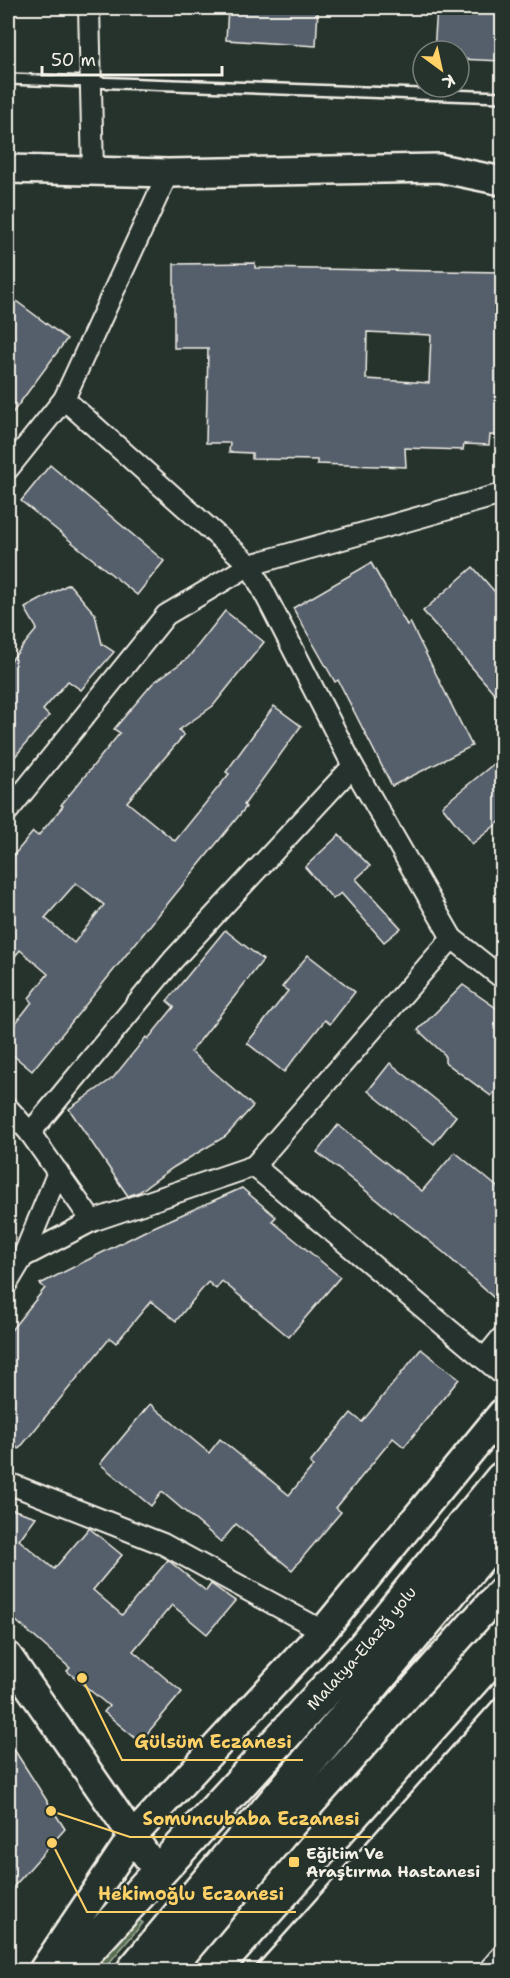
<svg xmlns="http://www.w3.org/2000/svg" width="510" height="1978" font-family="'Shantell Sans',sans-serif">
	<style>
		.green { fill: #586e52; stroke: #a6b09d; stroke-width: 1.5 }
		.building { fill: #555f6c; stroke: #f4f1e8; stroke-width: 1.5; fill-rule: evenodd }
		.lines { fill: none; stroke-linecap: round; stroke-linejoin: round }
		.lane-casing { stroke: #f4f1e8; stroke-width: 14 }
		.street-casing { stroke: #f4f1e8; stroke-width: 24 }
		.secondary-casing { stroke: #f4f1e8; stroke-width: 32 }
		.highway-casing { stroke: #f4f1e8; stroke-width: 38 }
		.lane { stroke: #26332d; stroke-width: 9 }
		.street { stroke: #26332d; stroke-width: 20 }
		.secondary { stroke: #26332d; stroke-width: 27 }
		.highway { stroke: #26332d; stroke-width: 33 }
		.poi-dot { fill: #ffd166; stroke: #26332d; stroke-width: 2 }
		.labels { text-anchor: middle; stroke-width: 4.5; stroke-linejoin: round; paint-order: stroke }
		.street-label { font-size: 16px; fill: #f4f1e8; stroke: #26332d }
		.poi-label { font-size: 16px; font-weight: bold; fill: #f4f1e8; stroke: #26332d; text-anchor: start }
		.leader { fill: none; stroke: #ffd166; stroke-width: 2 }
		.callout-dot { fill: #ffd166; stroke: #26332d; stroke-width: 2 }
		.callout-label { font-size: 18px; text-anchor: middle; font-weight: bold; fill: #ffd166; stroke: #26332d; stroke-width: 4.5; stroke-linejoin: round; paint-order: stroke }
	</style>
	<rect width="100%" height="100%" fill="#26332d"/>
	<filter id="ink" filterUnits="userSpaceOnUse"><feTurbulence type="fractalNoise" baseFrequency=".0167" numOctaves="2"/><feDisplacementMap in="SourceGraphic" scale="12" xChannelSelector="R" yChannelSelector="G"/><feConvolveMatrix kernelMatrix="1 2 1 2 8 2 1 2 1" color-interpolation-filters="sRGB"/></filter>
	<g filter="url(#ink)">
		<polygon class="green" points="129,1913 143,1923 103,1970 80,1970"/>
		<g class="building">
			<polygon points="228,8 318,8 316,46 226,40"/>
			<polygon points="437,8 502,8 502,61 459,59 459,51 434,51"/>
			<path d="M255 263V268L502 272V436L490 435 489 445 464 444 463 450 405 448 406 467 317 464V460L252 459V453L229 452 230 443H206L208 348H174V264ZM367 332 431 335 429 383 366 379Z"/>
			<polygon points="8,295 67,339 8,419"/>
			<polygon points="50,465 164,561 137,595 21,501"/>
			<polygon points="371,563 407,625 410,622 472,746 392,786 338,680 335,682 293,608"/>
			<polygon points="473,567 502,600 502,702 423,611"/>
			<polygon points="69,584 95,614 102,644 114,652 81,690 68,681 43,710 49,716 8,765 8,664 37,629 25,608"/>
			<path d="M225 611 264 642 213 706 179 730 184 735 127 802 175 841 229 774 226 772 274 706 301 726 244 805 246 807 32 1071 8 1051V1033L32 1002 29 998 48 974 20 950 8 965V862L33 832 38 836 63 806 61 805 120 733 114 729 153 683 188 658ZM76 883 104 905 74 943 45 918Z"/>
			<polygon points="502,757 502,820 472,844 442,806"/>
			<polygon points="339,835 370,866 356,879 401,928 384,942 341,893 333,899 305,867"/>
			<polygon points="225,930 263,960 191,1052 253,1106 226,1136 174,1167 139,1192 128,1196 69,1109 113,1078 146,1037 148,1039 174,1007 167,1001"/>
			<polygon points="308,955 355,992 330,1024 325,1020 284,1072 247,1043 288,991 282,987"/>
			<polygon points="463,985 502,1012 502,1083 491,1096 445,1062 445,1055 418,1030"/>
			<polygon points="390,1063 456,1116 434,1144 368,1091"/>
			<polygon points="338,1125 422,1191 455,1152 502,1191 502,1305 443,1252 317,1152"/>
			<polygon points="242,1188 276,1217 272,1221 340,1277 289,1337 222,1281 216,1289 208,1282 176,1321 151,1301 116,1343 110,1338 19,1449 8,1440 8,1334 45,1288 40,1284 147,1230"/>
			<polygon points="421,1349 459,1379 404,1447 393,1438 336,1508 341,1512 292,1570 236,1524 221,1542 162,1492 151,1506 100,1464 150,1404 209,1453 220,1439 289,1495 313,1466 310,1463 351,1413 362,1422"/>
			<polygon points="8,1508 36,1517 19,1540 54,1569 89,1528 122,1555 93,1590 122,1615 168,1560 206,1591 211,1584 235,1601 207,1634 172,1605 133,1651 182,1692 140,1742 104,1712 109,1706 67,1671 70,1668 8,1614"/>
			<polygon points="8,1740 65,1829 8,1893"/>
		</g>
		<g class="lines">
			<g class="lane-casing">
				<g id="lane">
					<polyline points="8,79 502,97"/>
					<polyline points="245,1970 502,1682"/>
				</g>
			</g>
			<g class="street-casing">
				<g id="street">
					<polyline points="89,8 93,171"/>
					<polyline points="64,399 250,565 353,766 452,938 502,978"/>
					<polyline points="8,469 64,399 168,173"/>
					<polyline points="8,811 166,615 250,565 502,494"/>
					<polyline points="452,938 254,1166 502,1374"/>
					<polyline points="8,1108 30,1133 92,1221"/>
					<polyline points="30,1133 173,960 353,766"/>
					<polyline points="23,1257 58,1172"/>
					<polyline points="8,1282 23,1257 92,1221 254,1166"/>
					<polyline points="484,1359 502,1337"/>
					<polyline points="8,1483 163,1544 323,1631"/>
					<polyline points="489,1970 502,1955"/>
				</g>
			</g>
			<g class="secondary-casing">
				<g id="secondary">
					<polyline points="8,169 168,173 439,168 502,181"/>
					<polyline points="8,1656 157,1871"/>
					<polyline points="43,1970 133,1836 323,1631 502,1413"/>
					<polyline points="170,1970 289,1828 502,1590"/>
				</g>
			</g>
			<g class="highway-casing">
				<g id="highway">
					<path id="s1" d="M69 1970 361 1651 502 1479"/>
					<polyline points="134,1970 502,1530"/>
				</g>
			</g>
			<use href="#lane" class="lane"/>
			<use href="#street" class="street"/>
			<use href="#secondary" class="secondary"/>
			<use href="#highway" class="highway"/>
		</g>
	</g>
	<rect class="poi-dot" x="288" y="1856" width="12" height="12" rx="3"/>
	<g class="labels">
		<g class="street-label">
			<text dy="6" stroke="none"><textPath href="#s1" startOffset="435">Malatya-Elazığ yolu</textPath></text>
		</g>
		<g class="poi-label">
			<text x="306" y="1859">Eğitim Ve<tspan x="306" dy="18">Araştırma Hastanesi</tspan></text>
		</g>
	</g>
	<path class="leader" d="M82 1678L122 1760H303M51 1811L130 1837H371M52 1843L87 1912H296"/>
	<g class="callout-dot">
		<circle cx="82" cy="1678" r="6"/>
		<circle cx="51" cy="1811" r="6"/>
		<circle cx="52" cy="1843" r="6"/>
	</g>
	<g class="callout-label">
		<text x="213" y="1748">Gülsüm Eczanesi</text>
		<text x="251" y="1825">Somuncubaba Eczanesi</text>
		<text x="191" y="1900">Hekimoğlu Eczanesi</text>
	</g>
	<rect width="510" height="1978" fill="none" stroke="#26332d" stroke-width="30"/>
	<rect x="15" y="15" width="480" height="1948" fill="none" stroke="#f4f1e8" stroke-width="2" filter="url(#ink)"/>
	<g transform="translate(441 69) rotate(147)"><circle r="28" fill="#26332d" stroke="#787f78" stroke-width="1.5"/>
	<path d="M0-4.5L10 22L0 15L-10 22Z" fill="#ffd166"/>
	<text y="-9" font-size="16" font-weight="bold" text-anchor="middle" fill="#f4f1e8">K</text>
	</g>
	<path d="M42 66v9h180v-9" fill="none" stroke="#f4f1e8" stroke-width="3"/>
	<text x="51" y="66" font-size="18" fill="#f4f1e8" stroke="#26332d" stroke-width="4.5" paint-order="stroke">50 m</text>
</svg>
